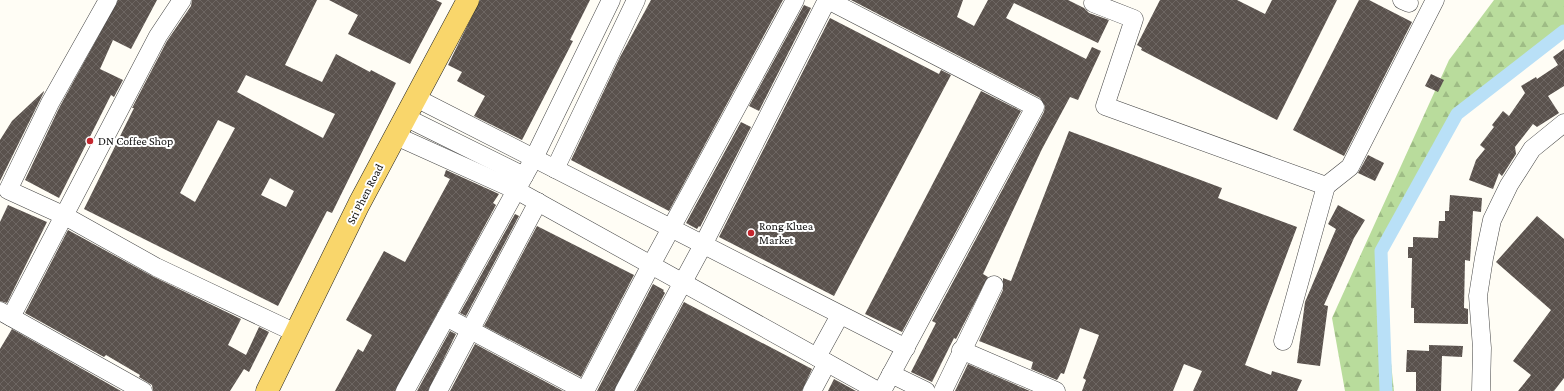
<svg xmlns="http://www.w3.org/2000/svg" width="1564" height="391" font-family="'Crimson Pro',serif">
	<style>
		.forest { fill: url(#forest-firs) }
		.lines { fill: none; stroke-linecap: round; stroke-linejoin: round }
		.canal { stroke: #b9e0f7; stroke-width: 13 }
		.building { fill: url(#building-cross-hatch); fill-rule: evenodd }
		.minor-casing { stroke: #444; stroke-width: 19 }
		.major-casing { stroke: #222; stroke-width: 23 }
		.minor { stroke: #fff; stroke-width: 18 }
		.major { stroke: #f9d66b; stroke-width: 22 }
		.poi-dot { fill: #c4262e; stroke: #fff; stroke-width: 1.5 }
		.labels { text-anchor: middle; stroke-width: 4; stroke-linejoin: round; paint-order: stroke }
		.poi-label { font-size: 12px; fill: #111; stroke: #fff; text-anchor: start }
		.street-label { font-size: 12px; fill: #111; stroke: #fff }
	</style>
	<defs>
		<pattern id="forest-firs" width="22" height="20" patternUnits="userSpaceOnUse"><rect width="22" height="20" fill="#b9dc9c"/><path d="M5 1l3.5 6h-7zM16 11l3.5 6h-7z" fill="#9ebc85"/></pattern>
		<pattern id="building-cross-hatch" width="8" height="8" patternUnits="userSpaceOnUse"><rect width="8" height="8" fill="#5a524d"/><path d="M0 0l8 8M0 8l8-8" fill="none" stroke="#6d6662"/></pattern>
	</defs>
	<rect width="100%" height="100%" fill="#fffdf5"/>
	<polygon class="forest" points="1494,0 1564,0 1564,27 1456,113 1379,251 1394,391 1345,391 1332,318 1449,60"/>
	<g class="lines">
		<polyline class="canal" points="1386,391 1381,251 1457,114 1564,31"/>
	</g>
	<g class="building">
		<polygon points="118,0 157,0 131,49 113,40 100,69 123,80 114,97 111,95 59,198 25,180 59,108"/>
		<path d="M192 0H317L285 65 322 82 336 54 370 72 371 70 396 83 332 213 327 211 278 306 84 209 134 108H132L167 41 191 6ZM246 75 335 114 323 138 237 92ZM218 120 235 128 195 202 180 193ZM270 178 294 191 286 207 261 195Z"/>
		<polygon points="329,0 436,0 442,3 410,64 348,34 358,15"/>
		<polygon points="480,0 590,0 570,40 573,41 522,140 474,116 485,96 457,81 462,72 448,65"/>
		<polygon points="651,0 783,0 669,211 571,160 620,57"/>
		<polygon points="851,0 963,0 957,17 974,26 988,0 1068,0 1084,8 1089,13 1109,20 1098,43 1014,3 1006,18 1086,59 1092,47 1101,51 1078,100 1070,97 1042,149 983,274 988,277 956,339 954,338 932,382 911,372 936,323 932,321 1044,112 1045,106 1040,98"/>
		<polygon points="1160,0 1237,0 1265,14 1272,0 1337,0 1277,120 1141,50 1142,48 1137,45"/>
		<polygon points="1359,0 1369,0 1412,22 1344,156 1293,130"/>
		<polygon points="804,5 811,8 759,111 749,106"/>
		<polygon points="830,18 939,74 941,70 951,75 834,296 719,237"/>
		<polygon points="1564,49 1564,86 1548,96 1559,113 1537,127 1533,124 1515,147 1516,154 1502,176 1499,173 1493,189 1469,180 1476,160 1485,149 1480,145 1494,127 1492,125 1503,111 1509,116 1525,93 1521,86 1536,77 1537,79 1558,65 1553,57"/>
		<polygon points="1431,74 1444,80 1438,92 1425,86"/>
		<polygon points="44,91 44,92 0,181 0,140 12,121"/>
		<polygon points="981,91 1021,111 902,332 865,314"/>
		<polygon points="741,122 751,127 700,227 699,226 697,229 686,223"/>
		<polygon points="1069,131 1222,188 1218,198 1297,227 1245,365 1271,375 1272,371 1302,380 1297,391 1193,391 1202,371 1184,364 1173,391 1082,391 1086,380 1083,378 1099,335 1080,328 1064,374 1061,373 1057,380 1031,369 1033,362 979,341 1003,290 1003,278 1011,281"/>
		<polygon points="1368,155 1384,163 1375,181 1358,173"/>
		<polygon points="446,170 499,194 493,203 496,205 395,391 335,391 358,349 363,352 372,335 346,320 384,251 405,262 450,179 444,176"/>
		<polygon points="1450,195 1482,198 1481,212 1473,211 1470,261 1465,260 1464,308 1468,309 1468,324 1414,323 1414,308 1411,308 1412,258 1408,258 1408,247 1413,247 1413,237 1438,238 1439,221 1445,221 1445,211 1449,211"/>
		<polygon points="8,205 47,222 7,303 0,301 0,222"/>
		<polygon points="1338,205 1365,220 1354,238 1324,305 1328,306 1320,366 1297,363 1305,302 1336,229 1328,224"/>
		<polygon points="515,214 519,216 466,316 460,313"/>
		<polygon points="1537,216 1564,239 1564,378 1554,391 1518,391 1531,375 1513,361 1551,310 1496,262"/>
		<polygon points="537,226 634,275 581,377 484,326"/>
		<polygon points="68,230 152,276 241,319 228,345 246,355 259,327 269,332 249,372 244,369 230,391 153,391 152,385 139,377 140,375 106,355 104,357 25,313"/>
		<polygon points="653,284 664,290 663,291 665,293 614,391 597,391"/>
		<polygon points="684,302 812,369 802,391 636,391"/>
		<polygon points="12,329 121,391 0,391 0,349"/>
		<polygon points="450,331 456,334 428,391 417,391"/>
		<polygon points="475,344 563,391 450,391"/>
		<polygon points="1429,345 1463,346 1462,357 1442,356 1441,391 1416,391 1416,372 1406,372 1407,350 1429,351"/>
		<polygon points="968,364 1030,391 955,391"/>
		<polygon points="834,379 856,391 828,391"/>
	</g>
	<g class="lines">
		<g class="minor-casing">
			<g id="minor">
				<polyline points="108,0 50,103 8,190 65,216 156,267 296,333"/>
				<polyline points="828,0 1035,107 882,391"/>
				<polyline points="1402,0 1409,3"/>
				<polyline points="1093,3 1134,19 1105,106 1326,186 1350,167 1435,0"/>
				<polyline points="416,98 906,348"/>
				<polyline points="405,117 524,176"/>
				<polyline points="396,136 516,190 878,391"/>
				<polyline points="555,169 636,0"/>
				<polyline points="0,311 143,391"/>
				<polyline points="11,317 158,36 182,0"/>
				<polyline points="446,317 585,391 651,265 795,0"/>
				<polyline points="1283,341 1326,186"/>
				<polyline points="961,350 1056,391"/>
				<polyline points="817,357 840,315"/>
				<polyline points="891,374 926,391"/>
				<polyline points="405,391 534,158 611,0"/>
				<polyline points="438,391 538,202"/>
				<polyline points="624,391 703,245 827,0"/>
				<polyline points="812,391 827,363"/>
				<polyline points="943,391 994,285"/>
				<polyline points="1481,391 1482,348 1478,296 1484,258 1492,220 1509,185 1532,149 1564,123"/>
			</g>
		</g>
		<g class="major-casing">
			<polyline id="major" points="267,391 359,204 468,0"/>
		</g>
		<use href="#minor" class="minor"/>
		<use href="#major" class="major"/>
	</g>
	<g class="poi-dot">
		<circle cx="90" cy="141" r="4"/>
		<circle cx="751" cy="233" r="4"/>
	</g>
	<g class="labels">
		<g class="poi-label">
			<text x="98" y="145">DN Coffee Shop</text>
			<text x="759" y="230">Rong Kluea<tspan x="759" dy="14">Market</tspan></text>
		</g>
		<g class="street-label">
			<text transform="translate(365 194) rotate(-63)" y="4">Sri Phen Road</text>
		</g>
	</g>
</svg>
